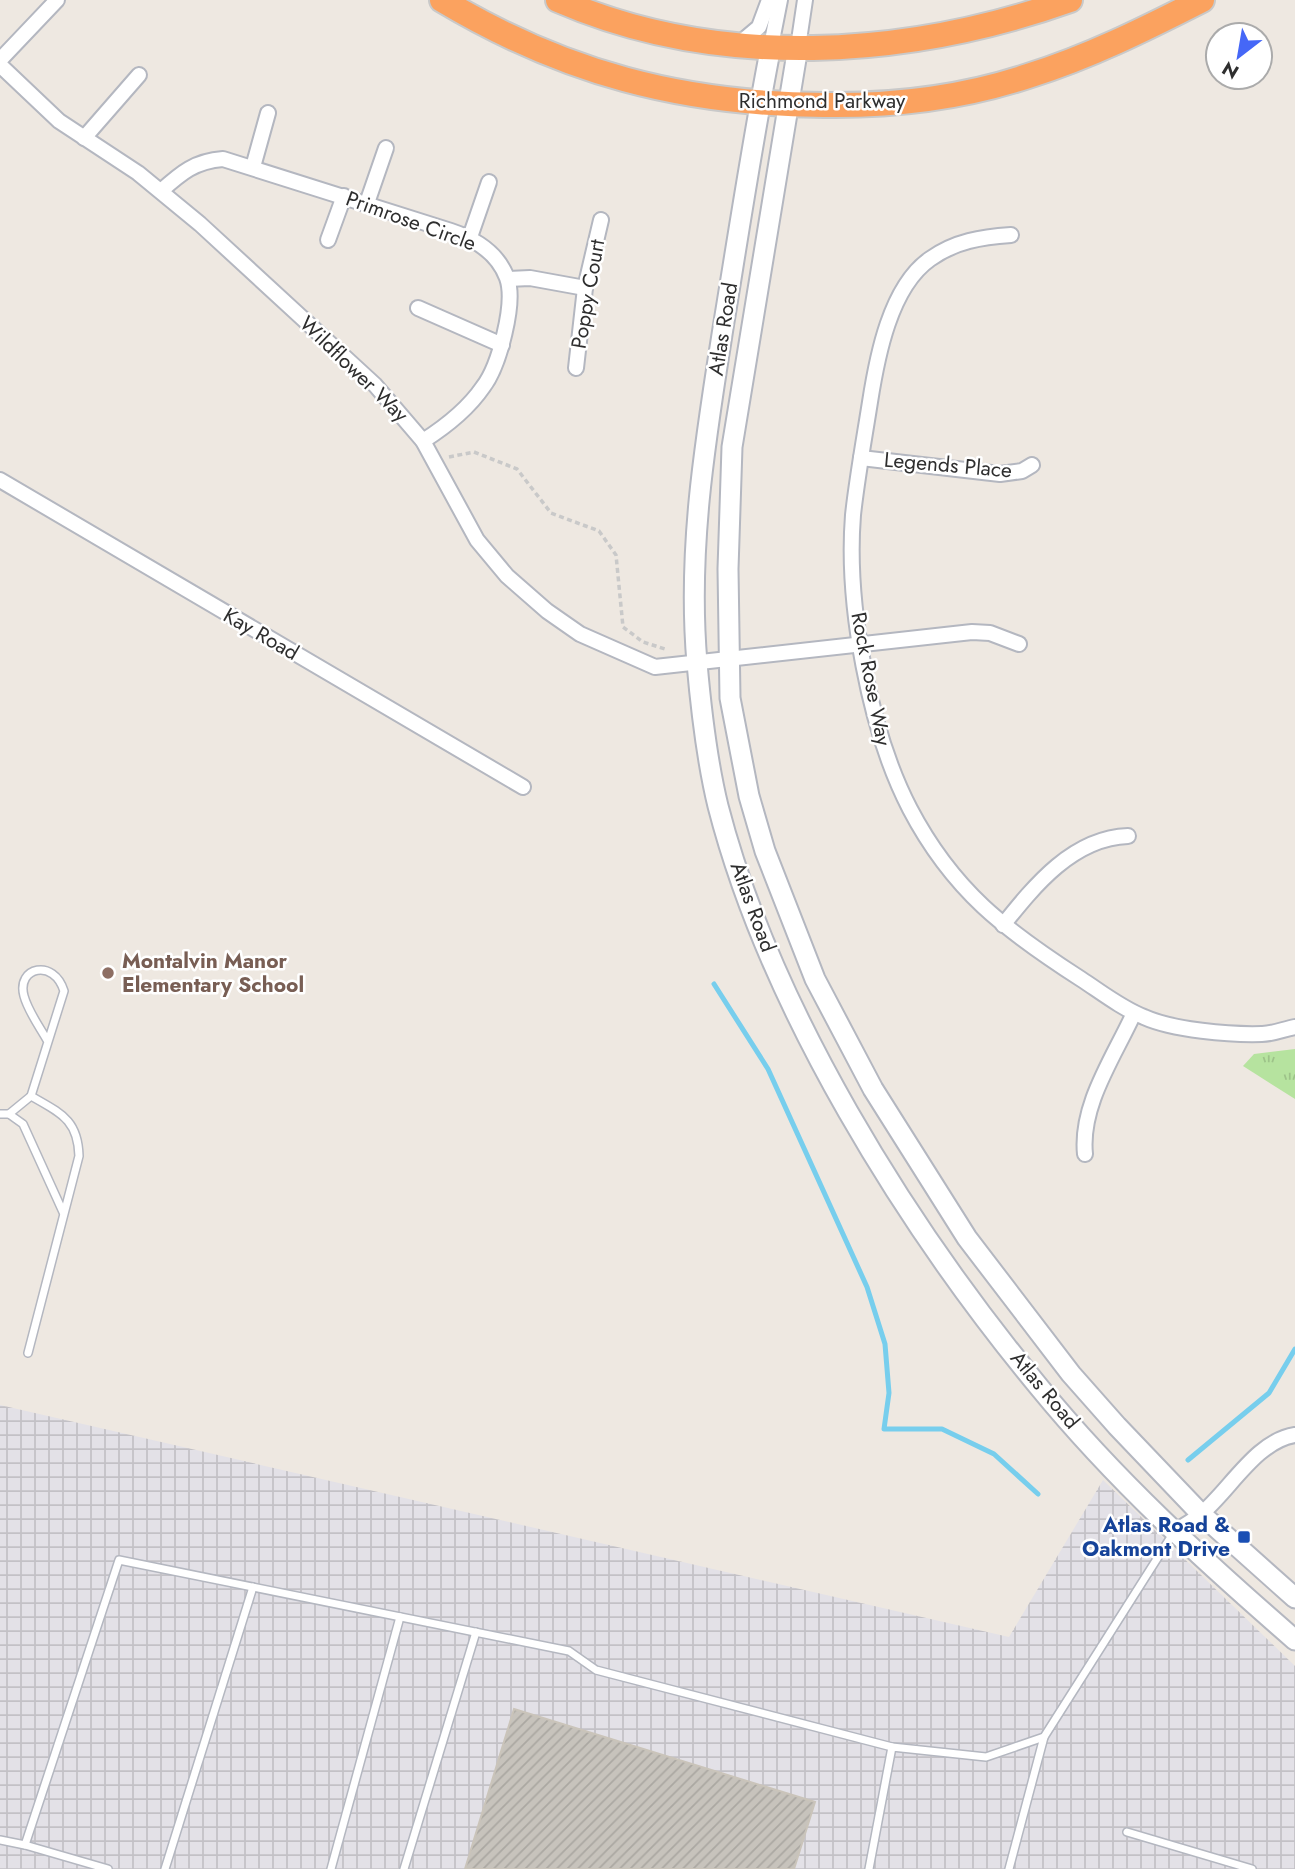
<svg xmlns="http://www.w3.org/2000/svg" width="1295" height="1869" font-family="Jost,sans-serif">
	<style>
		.industrial { fill: url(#industrial-grid) }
		.park { fill: url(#park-tufts) }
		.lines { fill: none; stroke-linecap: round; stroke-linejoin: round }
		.stream { stroke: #77ceed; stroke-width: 5 }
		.building { fill: url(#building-hatch); stroke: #cac4ba; stroke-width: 2 }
		.lane-casing { stroke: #b4b7c0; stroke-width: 10 }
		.street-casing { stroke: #b4b7c0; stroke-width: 18 }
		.secondary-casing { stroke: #b4b7c0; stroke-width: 23 }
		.highway-casing { stroke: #c9c9c9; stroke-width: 28 }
		.path { stroke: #c9c9c9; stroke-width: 3.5; stroke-dasharray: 5 3.5; stroke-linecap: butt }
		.lane { stroke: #fff; stroke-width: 7 }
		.street { stroke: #fff; stroke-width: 14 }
		.secondary { stroke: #fff; stroke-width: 19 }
		.highway { stroke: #fba25f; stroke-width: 24 }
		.education-dot { fill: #8d6e63; stroke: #fff; stroke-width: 2.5 }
		.transit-dot { fill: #1a4fb4; stroke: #fff; stroke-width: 2.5 }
		.labels { text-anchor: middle; stroke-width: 5; stroke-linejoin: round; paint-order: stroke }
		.street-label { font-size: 21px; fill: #2e2e2e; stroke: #fff }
		.education-label { font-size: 21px; font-weight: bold; fill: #785e54; stroke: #fff; text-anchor: start }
		.transit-label { font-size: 21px; font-weight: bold; fill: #164399; stroke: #fff; text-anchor: end }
	</style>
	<defs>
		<pattern id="industrial-grid" width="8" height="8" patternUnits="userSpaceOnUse" patternTransform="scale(1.75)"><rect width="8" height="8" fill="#e3e1e7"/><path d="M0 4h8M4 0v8" fill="none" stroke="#c3c1c6"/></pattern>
		<pattern id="park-tufts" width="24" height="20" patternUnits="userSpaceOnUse" patternTransform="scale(1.75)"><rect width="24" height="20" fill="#b6e39f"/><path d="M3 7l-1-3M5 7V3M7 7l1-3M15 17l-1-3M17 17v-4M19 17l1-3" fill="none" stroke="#9dc389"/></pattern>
		<pattern id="building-hatch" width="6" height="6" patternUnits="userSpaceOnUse" patternTransform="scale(1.75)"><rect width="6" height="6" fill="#c7c3bc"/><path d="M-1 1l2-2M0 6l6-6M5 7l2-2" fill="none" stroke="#aba8a2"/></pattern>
	</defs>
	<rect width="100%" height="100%" fill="#eee8e1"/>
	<polygon class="industrial" points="0,1405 1009,1637 1103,1480 1295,1666 1295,1869 0,1869"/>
	<polygon class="park" points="1295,1049 1295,1099 1243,1066 1254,1054"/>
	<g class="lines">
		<g class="stream">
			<polyline points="714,984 768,1069 867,1287 885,1344 889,1393 884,1429 942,1429 994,1454 1038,1494"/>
			<polyline points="1188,1460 1269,1393 1295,1349"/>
		</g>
	</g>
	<polygon class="building" points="514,1709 815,1802 794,1869 465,1869"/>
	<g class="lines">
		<g class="lane-casing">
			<g id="lane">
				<path d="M31 1096 64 991C54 958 16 967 24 996 28 1011 39 1026 47 1040"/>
				<path d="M0 1114H9L31 1096C60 1113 78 1119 79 1156L28 1353"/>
				<polyline points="9,1114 23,1124 63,1212"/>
				<polyline points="1127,1832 1252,1869"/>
				<polyline points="0,1840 25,1845 119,1560 569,1651 596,1670 892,1747"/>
				<polyline points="25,1845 108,1869"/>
				<polyline points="165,1869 253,1587"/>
				<polyline points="331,1869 400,1617"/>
				<polyline points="404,1869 476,1632"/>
				<polyline points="869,1869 892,1747 986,1757 1044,1737 1174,1532"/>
				<polyline points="1009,1869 1044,1737"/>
			</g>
		</g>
		<g class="street-casing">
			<g id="street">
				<polyline points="740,43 759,27 769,0"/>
				<polyline points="771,46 780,0"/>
				<polyline points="798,47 805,0"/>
				<polyline points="0,60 57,0"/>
				<polyline points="0,65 59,121 138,173 200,224 375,385 423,441 477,540 507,576 547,611 580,634 655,667 972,632 990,633 1019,644"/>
				<polyline points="84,138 139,75"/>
				<polyline points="253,167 268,113"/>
				<path d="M161 191C181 173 195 161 223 159L451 231C475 239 498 253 507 278 516 303 499 366 483 387 468 409 445 427 423 441"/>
				<polyline points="367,203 386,148"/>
				<path d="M1011 235C982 237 955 241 930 259 890 287 877 357 870 402 864 440 857 478 853 515 846 604 869 730 910 809 953 891 1005 930 1081 979 1101 992 1121 1008 1144 1017 1173 1030 1230 1035 1262 1034 1273 1034 1284 1029 1295 1027"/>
				<polyline points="470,237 489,182"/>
				<polyline points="328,240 344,196"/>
				<polyline points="508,279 530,278 585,288"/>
				<polyline points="418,308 502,345"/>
				<polyline points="576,368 585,288 601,220"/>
				<polyline points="861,458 1000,474 1022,471 1032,465"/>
				<polyline points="0,480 523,787"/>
				<path d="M1003 925C1035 885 1073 838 1128 836"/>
				<path d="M1085 1154C1080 1105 1114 1057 1134 1013"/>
				<path d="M1174 1532C1183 1526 1193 1521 1201 1514 1230 1490 1256 1441 1295 1435"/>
			</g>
		</g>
		<g class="secondary-casing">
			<g id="secondary">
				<path d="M771 46C753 138 739 230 724 322 706 436 687 547 697 663 701 709 707 761 718 806 770 1008 906 1226 1039 1387 1115 1480 1204 1561 1295 1640"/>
				<polyline points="798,47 732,447 728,569 730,698 749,796 765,851 815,979 873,1089 967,1238 1071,1374 1117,1426 1201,1514 1295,1598"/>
			</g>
		</g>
		<g class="highway-casing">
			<g id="highway">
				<path d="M442 0C564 73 682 104 824 105 893 106 962 98 1028 76 1089 57 1145 29 1202 0"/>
				<path d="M558 0C719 70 907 58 1070 0"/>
			</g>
		</g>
		<polyline class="path" points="449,457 474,452 517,469 551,513 599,531 616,555 623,627 643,642 665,649"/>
		<use href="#lane" class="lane"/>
		<use href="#street" class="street"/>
		<use href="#secondary" class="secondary"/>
		<use href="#highway" class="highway"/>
	</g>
	<circle class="education-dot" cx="108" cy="973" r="7"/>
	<rect class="transit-dot" x="1237" y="1530" width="14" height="14" rx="3.5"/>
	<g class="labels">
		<g class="street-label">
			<text x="822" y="108">Richmond Parkway</text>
			<text transform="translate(411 221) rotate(20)" y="7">Primrose Circle</text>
			<text transform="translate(588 294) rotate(-80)" y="7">Poppy Court</text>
			<text transform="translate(723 329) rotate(-81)" y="7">Atlas Road</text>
			<text transform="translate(354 369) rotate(44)" y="7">Wildflower Way</text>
			<text transform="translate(948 465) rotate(5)" y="7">Legends Place</text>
			<text transform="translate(261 634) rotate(30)" y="7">Kay Road</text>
			<text transform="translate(871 679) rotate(79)" y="7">Rock Rose Way</text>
			<text transform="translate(753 907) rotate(70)" y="7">Atlas Road</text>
			<text transform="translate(1045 1390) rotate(50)" y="7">Atlas Road</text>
		</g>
		<g class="education-label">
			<text x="122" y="968">Montalvin Manor<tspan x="122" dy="24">Elementary School</tspan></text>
		</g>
		<g class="transit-label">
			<text x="1230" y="1532">Atlas Road &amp;<tspan x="1230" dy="24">Oakmont Drive</tspan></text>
		</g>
	</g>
	<g transform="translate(1239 56) rotate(211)"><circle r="33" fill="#ffffff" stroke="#ababab" stroke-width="2"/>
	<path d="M0-5L12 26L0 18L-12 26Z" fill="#4567f7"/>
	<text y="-10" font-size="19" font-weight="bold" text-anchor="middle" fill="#2e2e2e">N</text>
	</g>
</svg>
